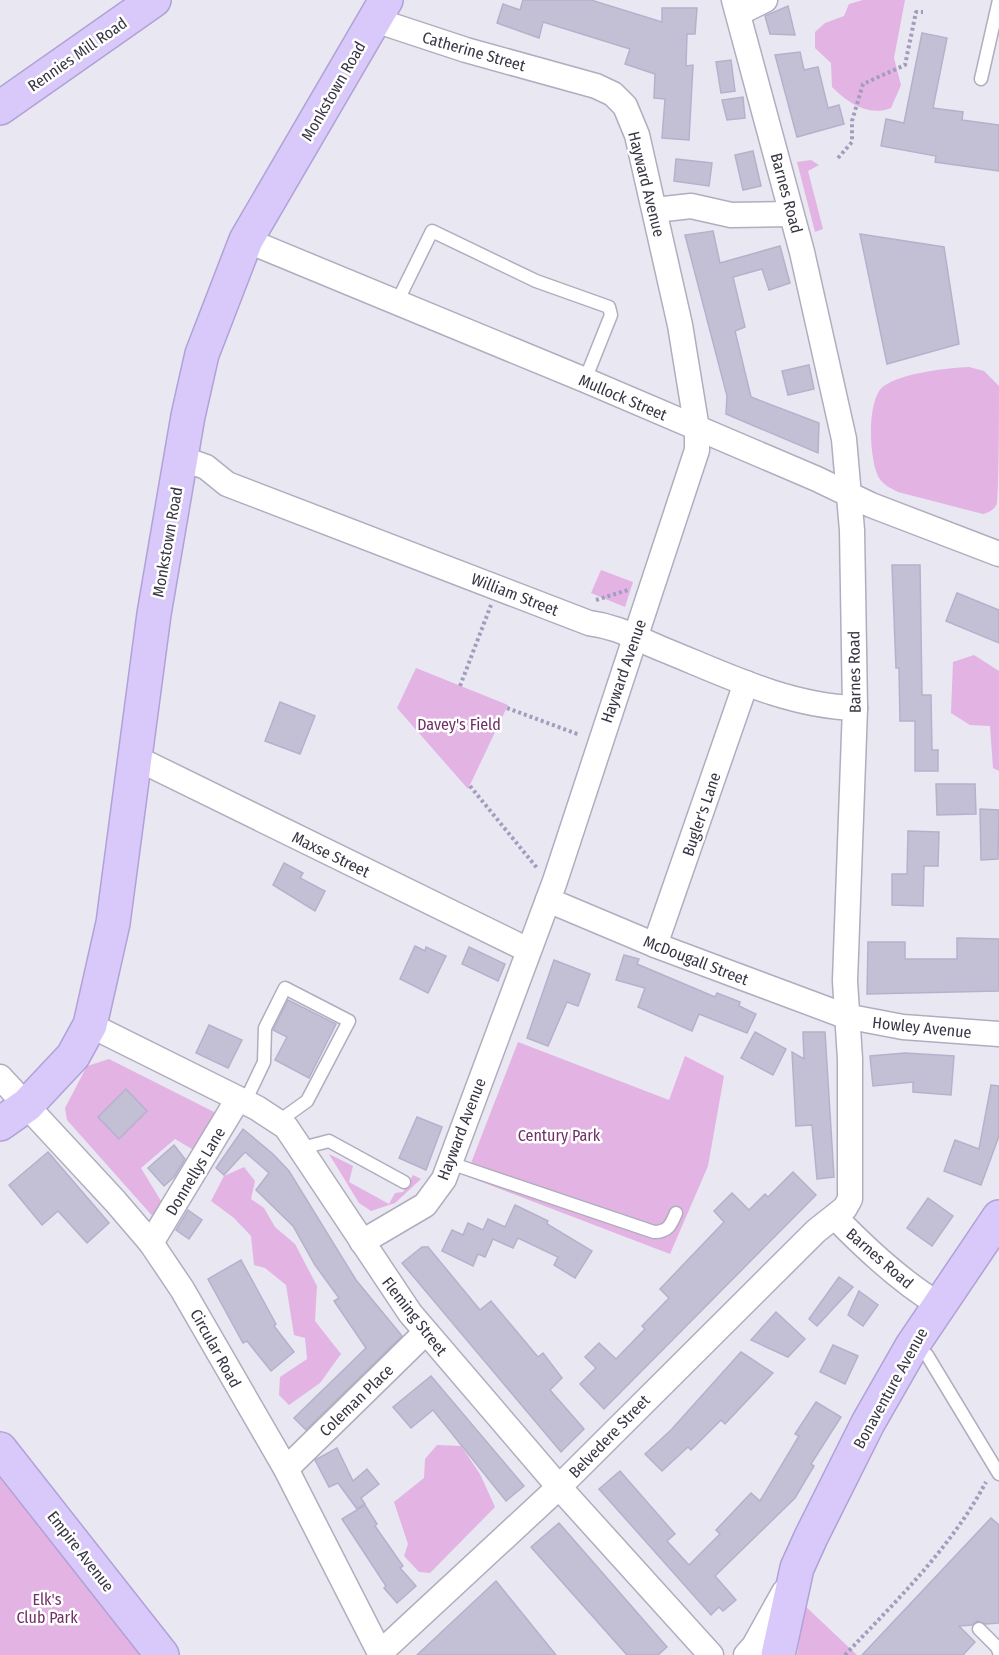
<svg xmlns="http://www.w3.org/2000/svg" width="999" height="1655" font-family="'Fira Sans Condensed',sans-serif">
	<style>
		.green { fill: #e2b3e3 }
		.building { fill: #c3c0d5; stroke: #b5b1cc; stroke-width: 1.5 }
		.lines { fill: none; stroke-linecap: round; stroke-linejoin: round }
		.lane-casing { stroke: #b1adbf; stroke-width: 15 }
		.street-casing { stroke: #b1adbf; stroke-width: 27 }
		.secondary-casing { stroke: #b0a1d7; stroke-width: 36 }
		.path { stroke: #a39dbd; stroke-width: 4; stroke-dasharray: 3 3; stroke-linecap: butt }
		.lane { stroke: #fff; stroke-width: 12 }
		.street { stroke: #fff; stroke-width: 24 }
		.secondary { stroke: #d8c9fa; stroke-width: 33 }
		.labels { text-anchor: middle; stroke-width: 5; stroke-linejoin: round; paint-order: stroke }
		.street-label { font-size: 16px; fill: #393644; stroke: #fff }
		.park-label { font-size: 16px; fill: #712f66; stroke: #fff }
	</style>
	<rect width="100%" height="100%" fill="#e9e7f2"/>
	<g class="green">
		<path d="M863 0H905L894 58 901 85 891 108C868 117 848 103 832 87L831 63 815 48V32L825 23 844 16 849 4Z"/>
		<polygon points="811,160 819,165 808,171 823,229 815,232 797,162"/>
		<path d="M969 367 984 371 999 386C999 413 999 481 997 503 995 510 989 512 983 514L898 492C890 488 884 485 879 478 869 461 866 398 884 386 902 373 947 368 969 367Z"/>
		<polygon points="601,570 633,582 625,607 591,593"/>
		<polygon points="974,655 999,671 999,771 993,768 990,726 970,725 951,713 953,662"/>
		<polygon points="416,668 508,705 468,789 397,708"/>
		<polygon points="518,1042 669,1100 685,1056 724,1076 708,1166 670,1254 466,1176"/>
		<polygon points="109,1059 222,1116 197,1152 175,1139 141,1168 164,1206 156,1220 67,1120 65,1108 87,1066"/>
		<polygon points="329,1154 353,1166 349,1182 389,1204 395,1193 403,1192 413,1175 421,1179 395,1203 371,1211 359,1203"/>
		<polygon points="244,1167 255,1181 251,1199 264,1208 275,1227 295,1244 317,1286 315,1321 341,1354 320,1383 289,1405 279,1395 280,1377 307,1359 305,1338 294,1335 286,1285 265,1268 254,1265 251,1236 234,1218 211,1201 224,1176"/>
		<polygon points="437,1445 461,1446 480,1474 495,1507 430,1573 419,1572 404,1556 408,1544 394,1502 424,1478 425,1459"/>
		<polygon points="0,1475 141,1655 0,1655"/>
		<polygon points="805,1606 857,1655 797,1655"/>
	</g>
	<g class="building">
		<polygon points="523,0 591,0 662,22 662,8 697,8 695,34 687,34 686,66 693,65 689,140 662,138 665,99 654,98 655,74 625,64 630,49 543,22 539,38 497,23 503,4 520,10"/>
		<polygon points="788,6 795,35 770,34 765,16"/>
		<polygon points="922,33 947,38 933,108 963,112 962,120 999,125 999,171 935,162 936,156 881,146 886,119 904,123"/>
		<polygon points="800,52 804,70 818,67 828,108 839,105 844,124 797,137 775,55"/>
		<polygon points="731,60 735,91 721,93 716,62"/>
		<polygon points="743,97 745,118 727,120 722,100"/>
		<polygon points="753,151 761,186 743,190 735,155"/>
		<polygon points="676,159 712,163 709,186 674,181"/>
		<polygon points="713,231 720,263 780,246 790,283 769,290 762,269 733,277 745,327 735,331 751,397 819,423 818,453 726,414 727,396 685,235"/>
		<polygon points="860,234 944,247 959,344 887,364"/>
		<polygon points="809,365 814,389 788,395 782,371"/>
		<polygon points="892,565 920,565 922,695 931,695 932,750 938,750 938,771 915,771 915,721 900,721 899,668 896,668"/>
		<polygon points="957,593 999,610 999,643 946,621"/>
		<polygon points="280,702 315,716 300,754 265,741"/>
		<polygon points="936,784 975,784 976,814 937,815"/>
		<polygon points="980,809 999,810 998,859 981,860"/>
		<polygon points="908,831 939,832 938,866 924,866 923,906 892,905 892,874 907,874"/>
		<polygon points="284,863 303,873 300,878 325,891 315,911 273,885"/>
		<polygon points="957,938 999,939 999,991 867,994 868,942 905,942 905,959 957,959"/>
		<polygon points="415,946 425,951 426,947 446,956 428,993 400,979"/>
		<polygon points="469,947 505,964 498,981 462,964"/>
		<polygon points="624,955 639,959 637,964 715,997 717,993 740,1002 739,1006 756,1014 747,1033 699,1014 692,1031 638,1007 645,988 616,980"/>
		<polygon points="554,960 590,974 578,1006 567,1002 548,1046 527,1038"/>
		<polygon points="288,1000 336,1024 309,1078 275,1060 287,1037 273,1030"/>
		<polygon points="209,1025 242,1040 228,1068 196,1053"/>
		<polygon points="755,1032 786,1049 773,1075 741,1058"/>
		<polygon points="803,1032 825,1032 834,1177 817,1179 812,1125 796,1126 792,1052 804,1059"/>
		<polygon points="905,1053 954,1056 951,1095 913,1092 913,1082 873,1086 870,1056"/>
		<polygon points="991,1085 999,1086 999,1136 981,1185 944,1171 955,1140 979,1149"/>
		<polygon points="126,1089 147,1111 119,1139 98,1117"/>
		<polygon points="417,1117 442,1127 426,1170 399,1158"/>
		<polygon points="243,1129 273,1154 289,1171 356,1280 402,1336 306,1430 294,1418 366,1348 334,1301 339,1298 315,1265 293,1226 256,1190 269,1173 245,1152 224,1175 216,1168"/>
		<polygon points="174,1145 185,1159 174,1177 164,1186 148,1168"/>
		<polygon points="48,1152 109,1223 87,1243 58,1211 42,1225 9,1185"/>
		<polygon points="793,1172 816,1195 604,1409 580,1384 596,1368 585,1357 599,1343 616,1359 645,1329 642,1326 669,1298 660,1289 724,1222 714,1211 732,1193 749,1210 765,1194 768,1197"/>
		<polygon points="928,1198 953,1216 932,1246 907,1228"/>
		<polygon points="515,1205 548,1221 547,1224 592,1251 575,1278 554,1265 558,1257 518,1238 513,1248 493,1239 485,1257 478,1254 473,1266 442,1251 452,1230 463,1235 468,1223 483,1230 488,1219 505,1227"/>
		<polygon points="188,1210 202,1220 189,1239 176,1230"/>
		<polygon points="422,1247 428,1247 480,1310 491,1301 538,1357 543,1353 562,1378 550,1390 584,1429 561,1452 402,1263"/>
		<polygon points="241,1260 276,1324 274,1326 294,1352 271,1371 247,1341 243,1343 208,1279"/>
		<polygon points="839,1277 853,1287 817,1326 809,1319"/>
		<polygon points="859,1291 878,1305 863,1326 848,1315"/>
		<polygon points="776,1312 805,1339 788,1357 751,1340"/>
		<polygon points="833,1345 858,1356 845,1384 820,1372"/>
		<polygon points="741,1352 773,1373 725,1424 721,1420 691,1450 688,1447 662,1471 645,1454 671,1430"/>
		<polygon points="431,1376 524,1486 506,1501 433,1410 411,1428 393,1407"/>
		<polygon points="816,1402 841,1417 811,1464 814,1466 795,1498 715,1576 736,1600 723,1611 719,1607 711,1615 599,1489 620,1471 675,1534 667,1541 689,1565 720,1534 716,1530 751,1493 760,1501 799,1436 795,1434"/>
		<polygon points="337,1448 353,1481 367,1469 379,1484 361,1498 365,1504 357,1509 338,1483 329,1487 315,1460"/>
		<polygon points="365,1505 377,1524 375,1526 403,1566 400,1568 416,1586 397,1603 384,1588 386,1586 342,1519"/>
		<polygon points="991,1518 999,1525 999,1623 986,1624 977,1621 972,1625 959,1626 975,1642 963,1655 862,1655"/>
		<polygon points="559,1523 667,1647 658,1655 627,1655 531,1547"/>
		<polygon points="496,1581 556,1655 417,1655"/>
	</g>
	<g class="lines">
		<g class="lane-casing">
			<g id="lane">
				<polyline points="981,79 999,0"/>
				<polyline points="396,304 432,231 536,281 609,307 611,315 585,380"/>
				<polyline points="245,1102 264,1062 265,1028 285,988 349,1021 307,1101 279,1121"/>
				<polyline points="302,1148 329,1141 404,1182"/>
				<path d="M450 1163 654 1232C668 1232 671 1225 676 1213"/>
				<polyline points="927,1355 999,1474"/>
				<polyline points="979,1629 997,1647 999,1652"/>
			</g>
		</g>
		<g class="street-casing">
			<g id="street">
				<polyline points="739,13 765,0"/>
				<polyline points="655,210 691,206 731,215 791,214"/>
				<polyline points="246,240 585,380 817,479 871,505 999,554"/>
				<path d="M181 458 206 467 227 484 589 623C619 627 635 638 662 649 724 674 787 706 855 708"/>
				<polyline points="134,757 528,950"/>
				<polyline points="548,900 655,945 845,1016 903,1027 999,1034"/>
				<polyline points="655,945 746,683"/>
				<polyline points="90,1025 257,1108 286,1127 410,1313 559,1487 711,1655"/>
				<polyline points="0,1077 115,1201 151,1243 182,1289 286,1469 381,1655"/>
				<path d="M835 1217C866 1249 900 1281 938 1304"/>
				<polyline points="362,1242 425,1205 444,1179 555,881 697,450 697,429 680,325 637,135 625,106 613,94 596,86 466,50 375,20"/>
				<polyline points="151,1243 238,1099"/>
				<polyline points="286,1469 426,1332"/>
				<polyline points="380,1653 559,1487 816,1231 845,1208 850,1199 850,1059 845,981 855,708 852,530 844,439 802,252 734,0"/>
				<polyline points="746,1655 754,1646 784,1592"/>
			</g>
		</g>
		<g class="secondary-casing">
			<g id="secondary">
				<polyline points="0,108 154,0"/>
				<polyline points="0,1124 27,1105 73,1056 90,1025 113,923 154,614 188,416 202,354 246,240 386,0"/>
				<polyline points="0,1449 162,1655"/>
				<polyline points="778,1655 797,1568 811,1537 868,1423 912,1346 999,1217"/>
			</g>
		</g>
		<g class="path">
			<polyline points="838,158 852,142 852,121 863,84 905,65 916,12 923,12"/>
			<polyline points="596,600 628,590"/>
			<polyline points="460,686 491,605"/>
			<polyline points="507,708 580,735"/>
			<polyline points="470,786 537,868"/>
			<path d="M845 1655C896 1601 951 1548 986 1482"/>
		</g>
		<use href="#lane" class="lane"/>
		<use href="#street" class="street"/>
		<use href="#secondary" class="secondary"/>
	</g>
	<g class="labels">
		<g class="street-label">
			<text transform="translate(474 51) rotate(16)" y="6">Catherine Street</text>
			<text transform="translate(77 54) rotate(-35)" y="6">Rennies Mill Road</text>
			<text transform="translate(333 91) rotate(-60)" y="6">Monkstown Road</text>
			<text transform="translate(647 184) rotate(76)" y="6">Hayward Avenue</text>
			<text transform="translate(787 193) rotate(75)" y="6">Barnes Road</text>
			<text transform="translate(623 397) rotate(23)" y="6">Mullock Street</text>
			<text transform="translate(167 542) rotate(-80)" y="6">Monkstown Road</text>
			<text transform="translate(515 594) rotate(21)" y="6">William Street</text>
			<text transform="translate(623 671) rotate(-71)" y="6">Hayward Avenue</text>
			<text transform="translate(854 672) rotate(-91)" y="6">Barnes Road</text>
			<text transform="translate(701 814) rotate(-71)" y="6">Bugler's Lane</text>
			<text transform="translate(331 854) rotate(26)" y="6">Maxse Street</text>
			<text transform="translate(696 960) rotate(21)" y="6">McDougall Street</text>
			<text transform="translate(922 1027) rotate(6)" y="6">Howley Avenue</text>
			<text transform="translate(461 1129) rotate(-69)" y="6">Hayward Avenue</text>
			<text transform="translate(195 1171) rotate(-59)" y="6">Donnellys Lane</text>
			<text transform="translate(880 1258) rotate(41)" y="6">Barnes Road</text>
			<text transform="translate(415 1316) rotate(52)" y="6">Fleming Street</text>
			<text transform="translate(216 1348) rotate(61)" y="6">Circular Road</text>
			<text transform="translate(890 1388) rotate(-61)" y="6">Bonaventure Avenue</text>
			<text transform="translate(356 1400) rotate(-44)" y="6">Coleman Place</text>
			<text transform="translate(609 1436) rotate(-46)" y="6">Belvedere Street</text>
			<text transform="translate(81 1551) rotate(52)" y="6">Empire Avenue</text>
		</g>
		<g class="park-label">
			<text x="459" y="730">Davey's Field</text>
			<text x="559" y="1141">Century Park</text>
			<text x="47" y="1605">Elk's<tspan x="47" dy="18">Club Park</tspan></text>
		</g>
	</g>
</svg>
